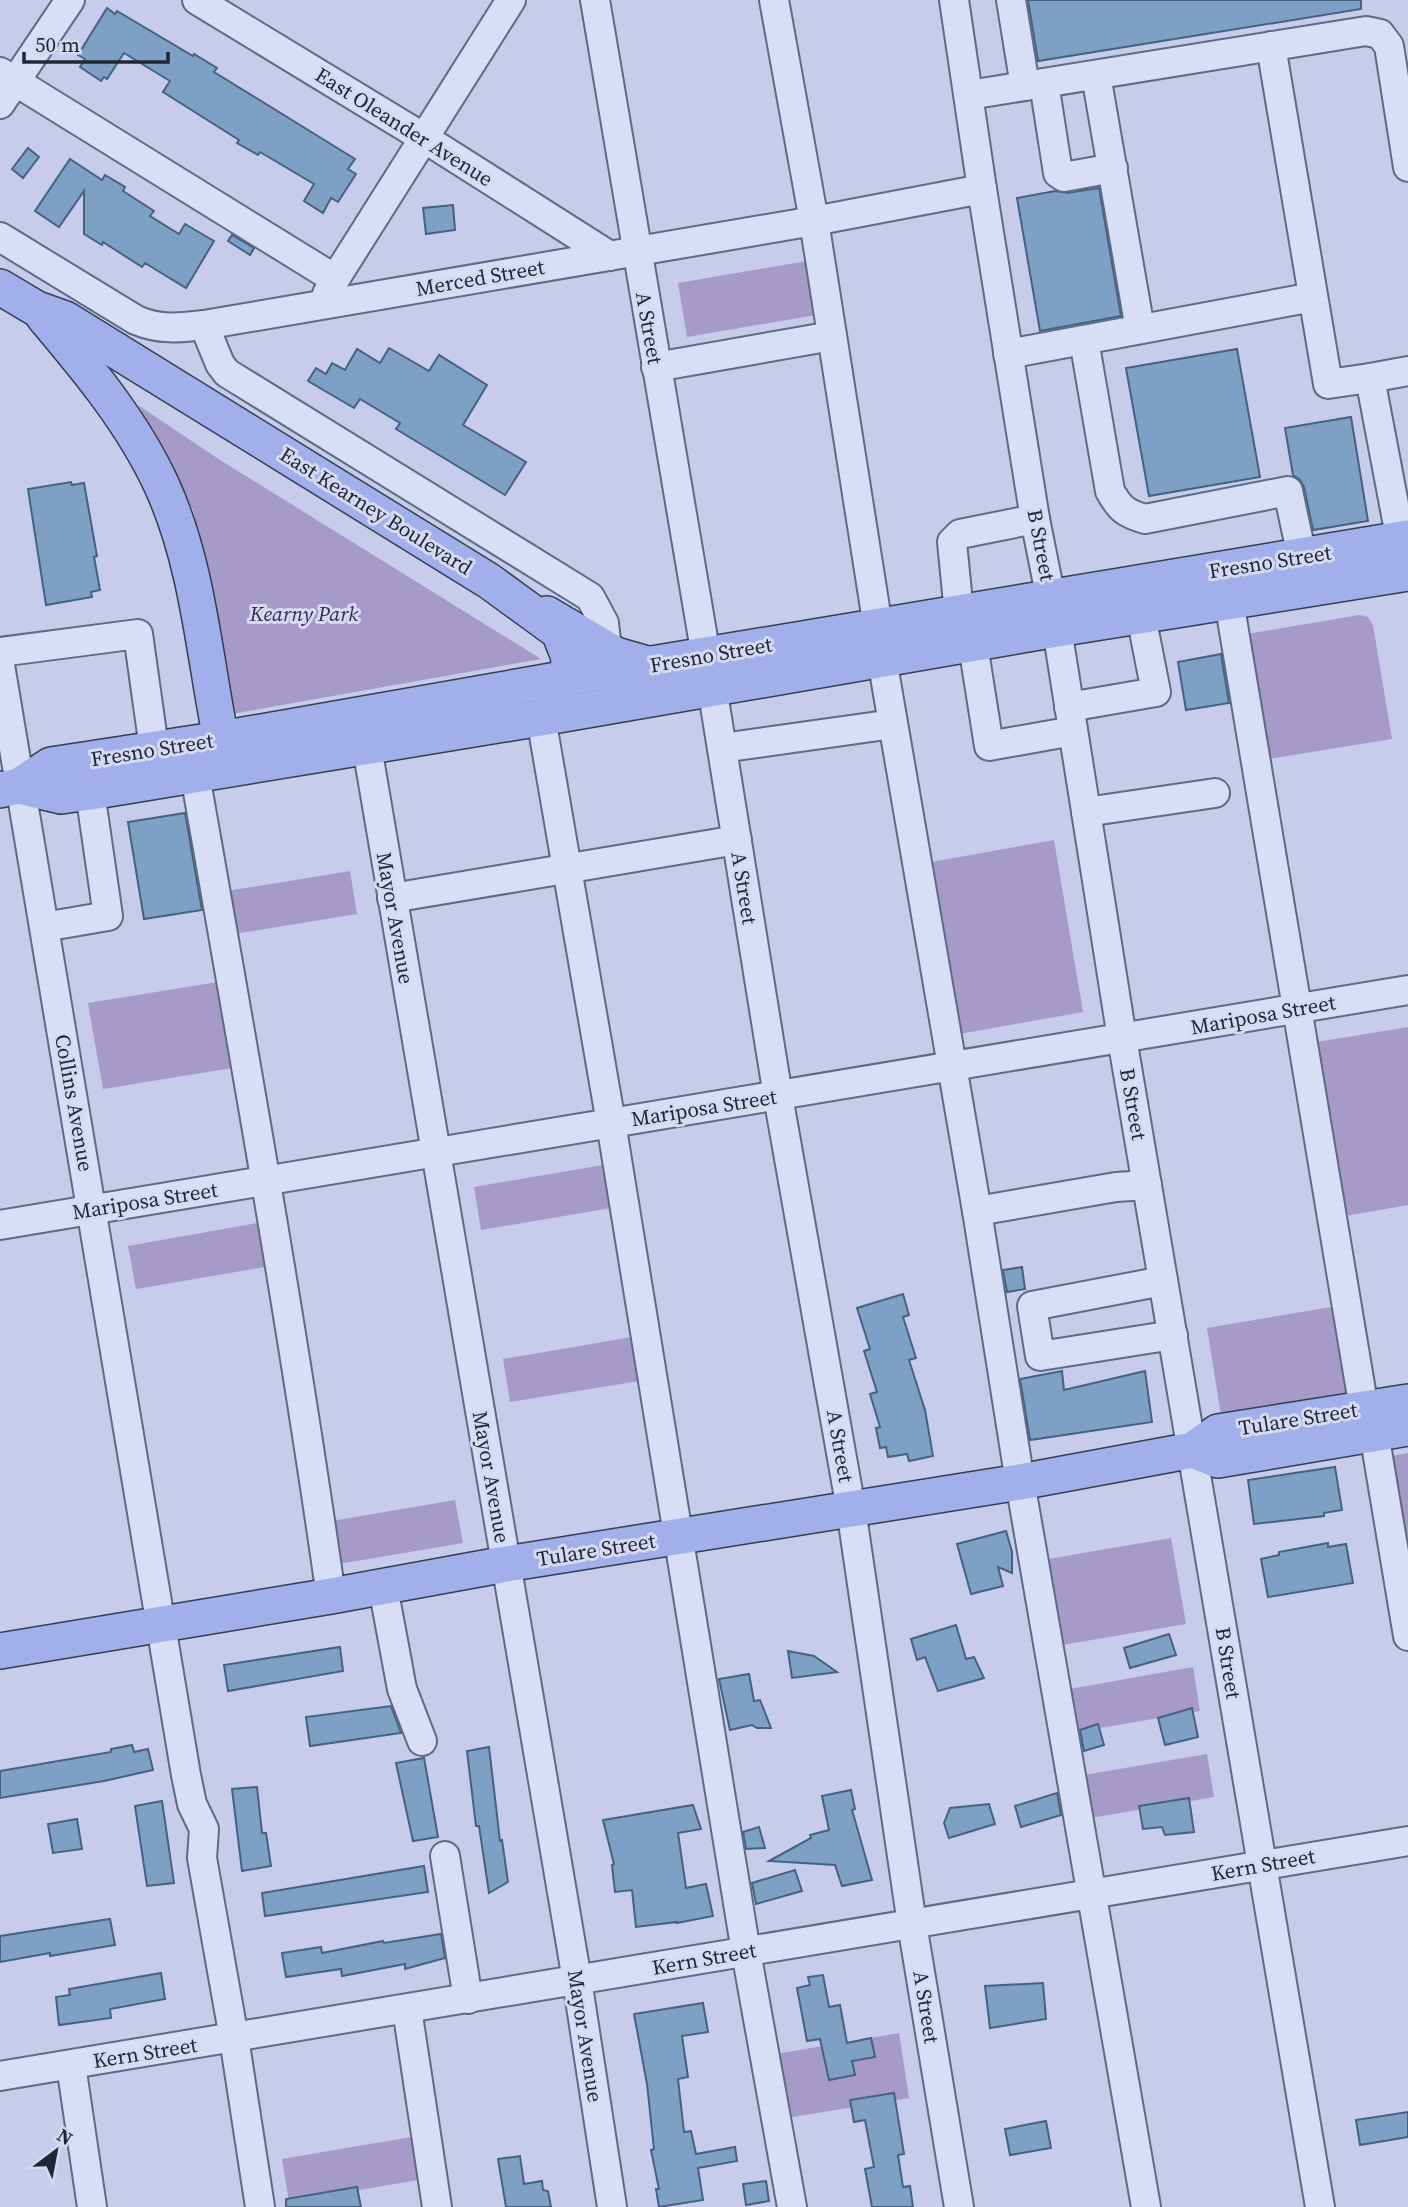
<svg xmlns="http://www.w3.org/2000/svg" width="1408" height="2207" font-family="'Source Serif 4',serif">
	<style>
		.green { fill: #a59ac8 }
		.building { fill: #7fa0c5; stroke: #456281; stroke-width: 2 }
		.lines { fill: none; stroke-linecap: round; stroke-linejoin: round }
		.minor-casing { stroke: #5d6b84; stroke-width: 32 }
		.major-casing { stroke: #313f52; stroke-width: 38 }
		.minor { stroke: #d8def6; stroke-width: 28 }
		.major { stroke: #a1afea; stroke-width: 35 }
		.labels { text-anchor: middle; stroke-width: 6; stroke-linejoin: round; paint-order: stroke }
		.street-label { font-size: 21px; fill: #202835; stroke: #d5daf2 }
		.park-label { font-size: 21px; font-style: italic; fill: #372850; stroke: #d5daf2 }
	</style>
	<rect width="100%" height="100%" fill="#c6ccea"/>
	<g class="green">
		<polygon points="807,261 816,315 687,337 678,283"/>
		<polygon points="138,405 220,460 541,659 232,714 218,626 193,510"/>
		<polygon points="1359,615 1368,617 1373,625 1392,739 1263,760 1242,635"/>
		<polygon points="1054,840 1083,1012 954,1035 926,863"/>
		<polygon points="350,871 357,914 228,935 221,892"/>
		<polygon points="218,982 232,1068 103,1089 88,1003"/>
		<polygon points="1408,1027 1408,1205 1340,1217 1311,1043"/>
		<polygon points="603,1165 611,1208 481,1230 474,1187"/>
		<polygon points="258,1223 265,1267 136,1289 128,1246"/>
		<polygon points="1337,1306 1351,1392 1221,1415 1207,1328"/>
		<polygon points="632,1337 639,1381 510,1402 503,1359"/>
		<polygon points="1408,1453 1408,1542 1394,1545 1380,1458"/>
		<polygon points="455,1500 463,1543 333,1565 326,1522"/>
		<polygon points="1171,1538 1186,1624 1056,1646 1042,1560"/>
		<polygon points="1193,1667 1200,1711 1071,1733 1064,1690"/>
		<polygon points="1207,1754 1214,1797 1085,1819 1078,1776"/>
		<polygon points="899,2033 909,2098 780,2119 770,2055"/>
		<polygon points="411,2137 418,2180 289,2202 282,2159"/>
	</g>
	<g class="building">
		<polygon points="1028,0 1361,0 1361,9 1038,61"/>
		<polygon points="107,8 115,14 117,11 193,56 194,54 217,68 214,72 355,159 348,169 356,174 338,202 331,198 323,213 304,201 314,184 260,152 258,155 237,143 239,140 163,92 170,81 124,53 107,79 104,77 101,81 80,67 85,59 78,55"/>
		<polygon points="28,148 39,157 23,178 12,169"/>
		<polygon points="70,159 102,180 105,175 125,187 123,191 154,211 150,216 179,234 185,224 214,241 186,288 145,263 142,267 103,242 102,245 84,234 84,191 59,227 35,211"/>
		<polygon points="1099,188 1121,316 1040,331 1017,198 1055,191 1067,193"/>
		<polygon points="453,205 455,230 426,234 423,208"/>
		<polygon points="232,235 254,248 250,255 228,241"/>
		<polygon points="389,348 429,371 439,355 487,385 463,425 526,462 505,495 396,429 400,423 360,399 354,408 308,381 316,368 326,374 332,363 345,370 357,349 380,363"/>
		<polygon points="1237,349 1260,477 1149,496 1126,368"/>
		<polygon points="1351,417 1368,521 1313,530 1304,487 1300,480 1293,475 1285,428"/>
		<polygon points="71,482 72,485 84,483 97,556 94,557 100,590 91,592 92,597 46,605 28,489"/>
		<polygon points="1221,654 1229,703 1186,710 1178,662"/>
		<polygon points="185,813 202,910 144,919 128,822"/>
		<polygon points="1022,1267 1025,1289 1007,1292 1003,1270"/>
		<polygon points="903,1294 909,1315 903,1317 916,1358 909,1360 925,1410 933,1456 909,1461 907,1454 888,1457 886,1447 880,1448 876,1428 880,1427 870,1394 877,1392 864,1351 870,1349 857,1308"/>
		<polygon points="1062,1371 1064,1390 1145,1371 1152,1422 1030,1440 1020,1379"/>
		<polygon points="1335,1467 1342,1510 1324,1513 1324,1516 1254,1524 1248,1480"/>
		<polygon points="1006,1531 1012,1552 1012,1573 998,1567 1003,1586 971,1594 957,1544"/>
		<polygon points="1328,1543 1328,1547 1346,1544 1353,1583 1268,1597 1261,1559 1279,1555 1279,1552"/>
		<polygon points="956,1625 966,1659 974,1657 984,1678 938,1691 925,1657 917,1660 911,1639"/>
		<polygon points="1169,1634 1176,1655 1130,1668 1124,1648"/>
		<polygon points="340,1647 343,1671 228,1691 224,1665"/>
		<polygon points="788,1651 814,1656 837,1672 792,1678"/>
		<polygon points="749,1674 754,1701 760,1700 771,1728 757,1728 752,1725 730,1730 719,1679"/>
		<polygon points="391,1706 401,1733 310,1746 306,1717"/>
		<polygon points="1192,1708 1198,1737 1165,1745 1158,1718"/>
		<polygon points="1098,1724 1104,1745 1084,1751 1080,1730"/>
		<polygon points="132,1745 134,1752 148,1749 153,1770 104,1781 0,1798 0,1771 111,1752 111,1749"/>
		<polygon points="489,1747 500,1841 502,1840 508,1882 489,1893 479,1826 476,1826 467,1751"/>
		<polygon points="424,1758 438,1837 413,1841 396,1763"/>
		<polygon points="257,1787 262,1833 266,1833 271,1866 242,1871 232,1789"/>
		<polygon points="851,1790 855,1809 852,1810 872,1880 842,1886 835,1865 769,1861 811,1838 810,1835 829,1830 822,1796"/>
		<polygon points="1057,1793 1061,1815 1021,1827 1015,1806"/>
		<polygon points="1189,1798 1194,1832 1165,1835 1162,1827 1143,1829 1139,1806"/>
		<polygon points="162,1801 174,1883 147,1886 135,1806"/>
		<polygon points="989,1804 995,1824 949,1838 944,1823 950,1808"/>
		<polygon points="693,1805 701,1829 678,1833 686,1888 706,1884 713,1916 677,1923 677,1922 636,1927 632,1890 615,1892 612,1865 614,1864 603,1820"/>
		<polygon points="77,1819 82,1849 53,1853 48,1824"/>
		<polygon points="759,1827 765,1848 746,1849 743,1832"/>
		<polygon points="424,1866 428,1892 265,1916 262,1893"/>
		<polygon points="795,1870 802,1891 756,1904 752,1883"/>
		<polygon points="110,1919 115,1945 50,1956 50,1953 0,1962 0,1936"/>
		<polygon points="441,1934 445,1958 405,1969 405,1964 342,1976 341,1969 286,1977 282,1953 321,1947 322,1953 383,1941 384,1943"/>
		<polygon points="161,1973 165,1999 110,2009 111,2018 59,2025 56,1997 70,1995 69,1989"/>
		<polygon points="823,1975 829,2007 840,2005 847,2043 871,2038 875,2057 852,2061 855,2075 829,2080 820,2039 807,2041 797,1988 810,1985 808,1977"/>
		<polygon points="1043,1983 1046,2019 990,2028 985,1986"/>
		<polygon points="703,2003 708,2032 682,2036 688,2077 678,2079 684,2132 691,2131 696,2154 735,2147 737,2161 698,2168 703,2200 659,2207 656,2189 659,2189 651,2150 654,2149 647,2084 634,2014"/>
		<polygon points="894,2093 904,2154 898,2155 903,2187 910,2186 913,2207 872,2207 865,2169 874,2167 865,2120 854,2122 850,2100"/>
		<polygon points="1408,2112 1408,2137 1360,2145 1356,2120"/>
		<polygon points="1046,2121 1051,2148 1010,2155 1005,2129"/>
		<polygon points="520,2156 524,2184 542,2181 543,2190 548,2191 551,2207 506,2207 498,2159"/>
		<polygon points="766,2181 769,2201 746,2205 743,2184"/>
		<polygon points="357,2187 361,2207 286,2207 286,2199"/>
	</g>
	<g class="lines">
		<g class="minor-casing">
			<g id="minor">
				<polyline points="197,0 424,138 610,256"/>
				<polyline points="595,0 706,656"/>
				<polyline points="774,0 814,221 878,627"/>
				<polyline points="954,0 982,189 1035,519 1057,629 1122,1038 1320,2207"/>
				<polyline points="1011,0 1025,86"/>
				<polyline points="1271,46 1328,384 1370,378"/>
				<polyline points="0,72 335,279"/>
				<polyline points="1096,75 1140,329"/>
				<polyline points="1044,83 1058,173 1064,177 1113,168"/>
				<polyline points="969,95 1366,31 1380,34 1389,46 1408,167"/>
				<polyline points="0,104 70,0"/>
				<path d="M0 237 136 320C159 330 179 328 204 325L814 221 982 189"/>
				<polyline points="327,294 335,279 511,0"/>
				<polyline points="204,325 220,364 227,373 590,597 604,623 607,649"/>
				<path d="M1084 340 1110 491C1120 509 1125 513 1145 519L1288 491 1302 557"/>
				<polyline points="1008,354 1313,297"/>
				<polyline points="656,367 832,336"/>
				<polyline points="1404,557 1370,378 1408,371"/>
				<polyline points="1229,601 1364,1409"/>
				<polyline points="959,613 952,542 960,534 1035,519"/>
				<polyline points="973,645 989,746 1073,731"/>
				<polyline points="0,652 138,634 154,748"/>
				<polyline points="882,659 977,1211 1020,1482 1146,2207"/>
				<polyline points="0,665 186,1775 192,1804 204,1829 202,1858 234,2038 260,2207"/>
				<polyline points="712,687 778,1096 851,1509 912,1924 959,2207"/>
				<polyline points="1069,707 1156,692 1141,616"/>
				<polyline points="541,718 611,1123 746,1952 792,2207"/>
				<polyline points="367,747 577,1980 612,2207"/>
				<polyline points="722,748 893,724"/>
				<path d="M195 775C243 1048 292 1322 331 1596"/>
				<polyline points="1086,812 1215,793"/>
				<polyline points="392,898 737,840"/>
				<polyline points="44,927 108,916 90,792"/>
				<polyline points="977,1211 1116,1187 1147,1185"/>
				<polyline points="0,1225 1408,990"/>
				<polyline points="1163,1281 1032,1306 1040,1356 1173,1335"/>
				<polyline points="1374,1433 1408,1636"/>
				<polyline points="383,1587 402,1689 422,1741"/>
				<polyline points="445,1856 468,1999"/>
				<polyline points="407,2009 437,2207"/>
				<polyline points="71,2065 92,2207"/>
				<polyline points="0,2076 1408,1841"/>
			</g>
		</g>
		<g class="major-casing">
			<g id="major">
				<polyline points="0,287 37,309 65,319 489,581 559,632 569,657 568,678 561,690 554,695"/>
				<path d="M44 317C88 369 133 423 162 486 198 565 204 655 221 739L237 754"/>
				<polyline points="547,614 616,655 647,664"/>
				<polyline points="19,786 61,796 90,792 541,718 1057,629 1408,573"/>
				<polyline points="0,790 19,786 51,765 221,739 568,678 1408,538"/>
				<polyline points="1193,1450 1218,1460 1408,1428"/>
				<polyline points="0,1651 331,1596 506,1564 1020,1482 1193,1450 1218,1432 1408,1402"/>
			</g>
		</g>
		<use href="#minor" class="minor"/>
		<use href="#major" class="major"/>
	</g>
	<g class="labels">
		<g class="street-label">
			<text transform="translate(404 127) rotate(32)" y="7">East Oleander Avenue</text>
			<text transform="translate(480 278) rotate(-10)" y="7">Merced Street</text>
			<text transform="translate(649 328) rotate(80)" y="7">A Street</text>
			<text transform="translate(376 511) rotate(32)" y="7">East Kearney Boulevard</text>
			<text transform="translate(1041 545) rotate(79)" y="7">B Street</text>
			<text transform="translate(1270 562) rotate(-9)" y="7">Fresno Street</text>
			<text transform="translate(711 655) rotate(-10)" y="7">Fresno Street</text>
			<text transform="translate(152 750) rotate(-9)" y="7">Fresno Street</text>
			<text transform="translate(744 888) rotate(81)" y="7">A Street</text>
			<text transform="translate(395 918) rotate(80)" y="7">Mayor Avenue</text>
			<text transform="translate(1263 1015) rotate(-10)" y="7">Mariposa Street</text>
			<text transform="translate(74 1103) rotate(80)" y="7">Collins Avenue</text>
			<text transform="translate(1133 1104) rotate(80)" y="7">B Street</text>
			<text transform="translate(704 1108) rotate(-9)" y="7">Mariposa Street</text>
			<text transform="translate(145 1201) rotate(-9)" y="7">Mariposa Street</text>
			<text transform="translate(1298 1419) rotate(-9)" y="7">Tulare Street</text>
			<text transform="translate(840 1446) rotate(80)" y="7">A Street</text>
			<text transform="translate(491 1477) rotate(80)" y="7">Mayor Avenue</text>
			<text transform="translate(596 1550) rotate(-9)" y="7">Tulare Street</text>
			<text transform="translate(1228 1663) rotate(81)" y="7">B Street</text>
			<text transform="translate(1263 1865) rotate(-10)" y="7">Kern Street</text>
			<text transform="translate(704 1959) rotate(-10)" y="7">Kern Street</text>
			<text transform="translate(926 2007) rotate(81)" y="7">A Street</text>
			<text transform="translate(585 2036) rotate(81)" y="7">Mayor Avenue</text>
			<text transform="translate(145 2053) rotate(-9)" y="7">Kern Street</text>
		</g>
		<g class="park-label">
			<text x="304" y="621">Kearny Park</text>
		</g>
	</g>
	<g transform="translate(56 2151) rotate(32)" stroke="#d5daf2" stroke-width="5" paint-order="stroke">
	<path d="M0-5L12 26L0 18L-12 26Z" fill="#202835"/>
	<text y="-10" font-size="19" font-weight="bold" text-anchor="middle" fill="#202835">N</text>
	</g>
	<path d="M24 52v10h144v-10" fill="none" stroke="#202835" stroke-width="3.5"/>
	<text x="35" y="52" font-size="21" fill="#202835" stroke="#d5daf2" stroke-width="5" paint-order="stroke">50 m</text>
</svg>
